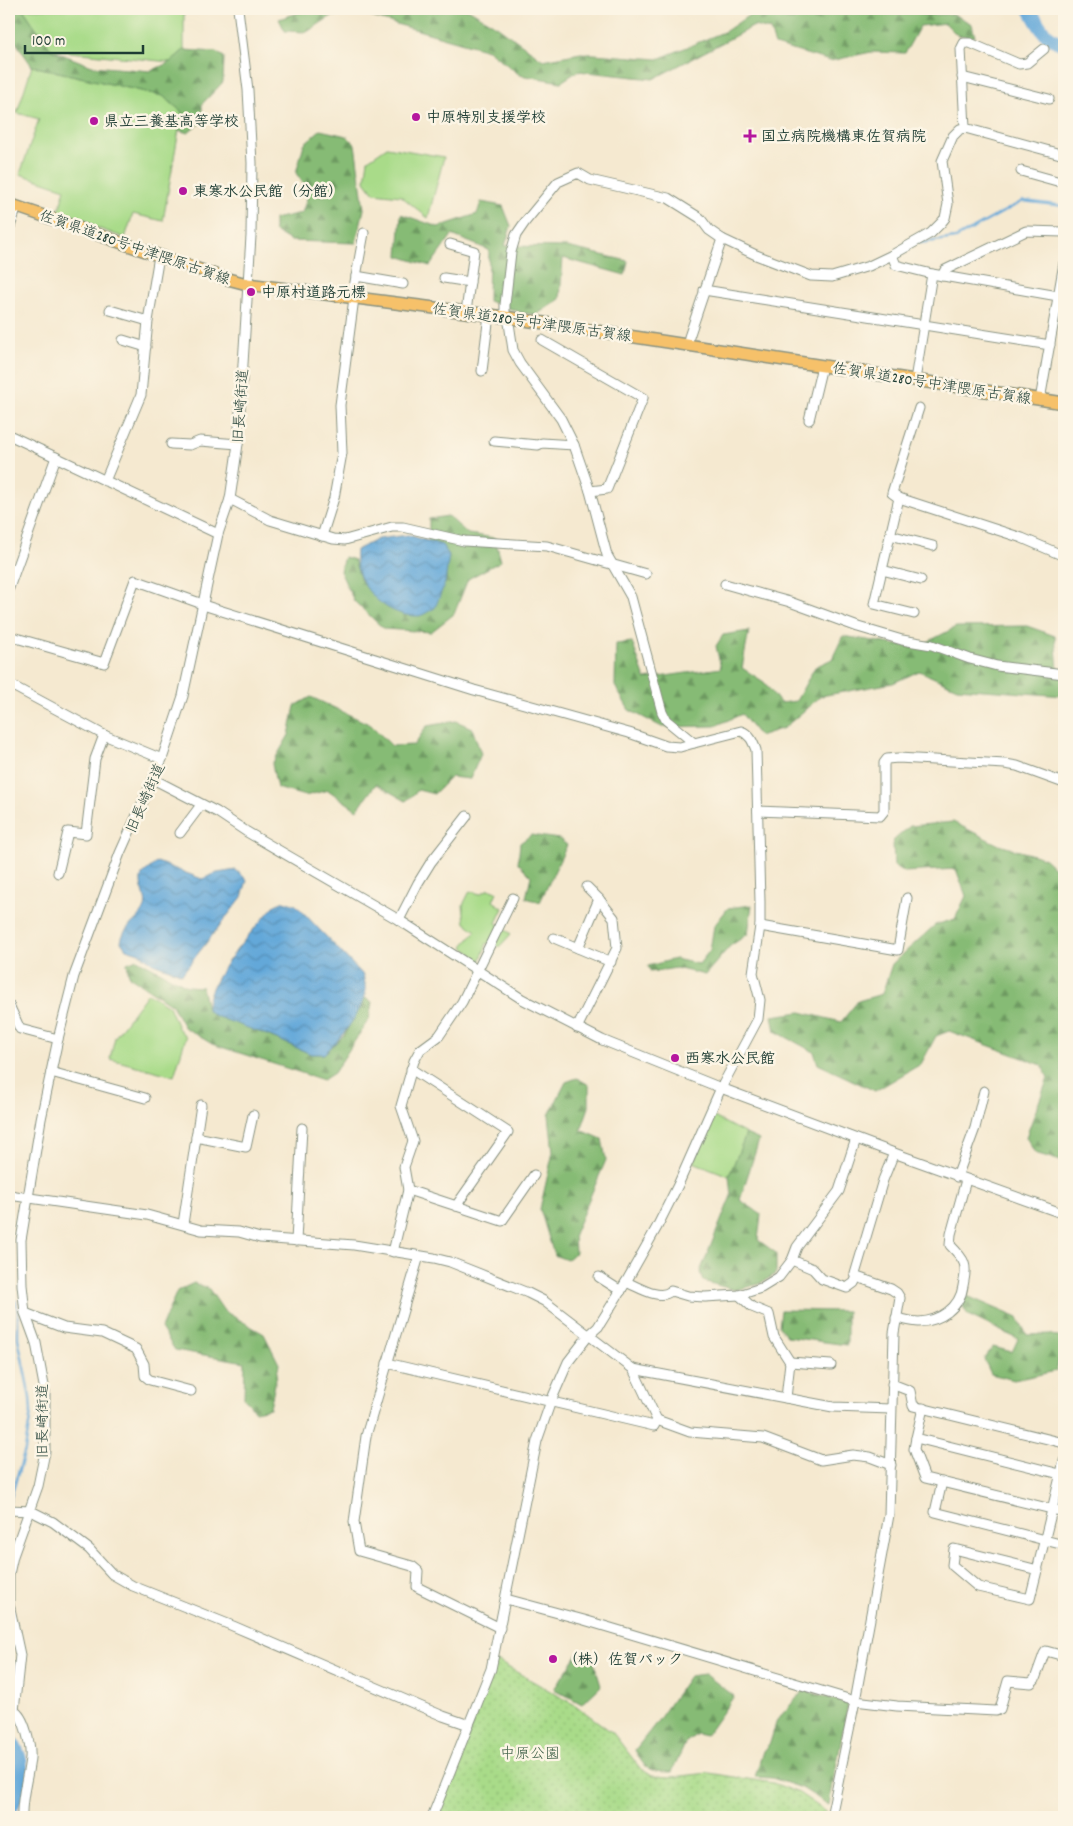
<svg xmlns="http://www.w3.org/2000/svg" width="1073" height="1826" font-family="Dekko,'Klee One',sans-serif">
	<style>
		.green { fill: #a9db89; stroke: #648c5e }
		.forest { fill: url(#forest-firs); stroke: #527c54 }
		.park { fill: url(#park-dots); stroke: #648c5e }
		.water { fill: url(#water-waves); stroke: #417286 }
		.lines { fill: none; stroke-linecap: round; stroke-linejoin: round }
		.stream { stroke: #63a8d9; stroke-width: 2.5 }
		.river { stroke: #63a8d9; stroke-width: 14 }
		.minor-casing { stroke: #8a9382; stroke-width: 11 }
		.major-casing { stroke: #8a9382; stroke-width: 14 }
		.minor { stroke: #fff; stroke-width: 9 }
		.major { stroke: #f6c16b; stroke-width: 11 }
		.poi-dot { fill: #b5179e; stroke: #fcf5e5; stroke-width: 2 }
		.labels { text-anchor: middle; stroke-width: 5; stroke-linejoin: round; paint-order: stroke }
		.poi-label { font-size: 15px; font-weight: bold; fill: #1f3d34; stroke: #fcf5e5; text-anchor: start }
		.street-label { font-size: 15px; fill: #1f3d34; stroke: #fcf5e5 }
		.park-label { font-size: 15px; fill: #3b5d45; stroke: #fcf5e5 }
	</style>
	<defs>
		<pattern id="forest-firs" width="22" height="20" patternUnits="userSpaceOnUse" patternTransform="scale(1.25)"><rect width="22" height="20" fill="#86bb75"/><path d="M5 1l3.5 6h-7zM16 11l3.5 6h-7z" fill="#6d9961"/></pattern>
		<pattern id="park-dots" width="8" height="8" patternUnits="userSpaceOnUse" patternTransform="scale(1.25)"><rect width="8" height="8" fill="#a9db89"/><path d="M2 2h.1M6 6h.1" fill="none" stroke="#91bd77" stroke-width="1.8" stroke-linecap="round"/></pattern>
		<pattern id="water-waves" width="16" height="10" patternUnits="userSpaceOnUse" patternTransform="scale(1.25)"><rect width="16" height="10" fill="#63a8d9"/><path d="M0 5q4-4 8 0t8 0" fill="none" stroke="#518ab1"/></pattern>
	</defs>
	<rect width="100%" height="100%" fill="#fcf5e5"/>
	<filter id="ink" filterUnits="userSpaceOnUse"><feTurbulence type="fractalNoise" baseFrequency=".02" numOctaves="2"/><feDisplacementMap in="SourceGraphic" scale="10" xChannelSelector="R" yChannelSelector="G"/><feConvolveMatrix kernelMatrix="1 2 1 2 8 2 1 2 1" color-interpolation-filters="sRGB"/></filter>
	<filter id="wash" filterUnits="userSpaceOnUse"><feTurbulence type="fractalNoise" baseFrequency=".0096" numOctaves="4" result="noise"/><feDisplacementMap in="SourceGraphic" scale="20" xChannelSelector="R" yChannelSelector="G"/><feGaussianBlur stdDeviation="1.12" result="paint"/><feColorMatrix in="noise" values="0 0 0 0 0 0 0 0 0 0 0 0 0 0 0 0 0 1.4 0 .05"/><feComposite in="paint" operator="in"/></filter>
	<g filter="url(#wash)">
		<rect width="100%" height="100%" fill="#f5e9d0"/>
		<g class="green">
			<polygon points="23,9 184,9 184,50 170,62 51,50"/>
			<polygon points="32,66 163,96 182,112 163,221 133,214 125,238 58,214 65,189 20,174 39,119 17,113"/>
			<polygon points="387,147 444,157 428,218 401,196 374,193 365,181 368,160"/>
			<polygon points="489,889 497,892 493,901 503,908 496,923 511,934 499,947 487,943 480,962 463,946 476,931 465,923 463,905 470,891 480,894"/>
			<polygon points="148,993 169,1006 178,1028 186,1037 174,1076 110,1059 115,1037"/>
			<polygon points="714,1117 746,1134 729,1176 693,1162"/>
		</g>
		<g class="forest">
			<polygon points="9,9 23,9 51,50 92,66 151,71 170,62 184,50 216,52 224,57 223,82 202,104 202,122 188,133 178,130 182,112 163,96 32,66 9,32"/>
			<polygon points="310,9 468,9 498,27 543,60 581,53 658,59 726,31 758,9 914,9 922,15 953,14 972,24 975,37 957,35 945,23 920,26 905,53 871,52 830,61 775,45 770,30 754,26 653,79 578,71 561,82 520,75 488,50 354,12 330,17 307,32 285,31 279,19"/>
			<polygon points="320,130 347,136 355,144 364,209 356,243 291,241 274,231 274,219 302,213 309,192 296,173 304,144"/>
			<polygon points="481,202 503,206 511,226 505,246 567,247 628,261 625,275 563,258 560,299 536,315 520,312 488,301 489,250 452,235 430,266 398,256 401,214 438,227 477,214"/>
			<polygon points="448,516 468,534 495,538 501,561 468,579 454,614 431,632 384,629 354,601 340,571 344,557 354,560 361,581 445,583 448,555 442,545 429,541 429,519"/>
			<polygon points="1027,626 1055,636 1058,670 1064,671 1064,696 957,688 919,671 893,683 821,696 784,728 759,736 742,714 715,726 662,727 629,710 615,686 616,644 632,642 645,679 721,668 716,646 723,635 749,631 742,668 764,682 780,703 796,701 815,667 832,659 843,636 916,648 956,627"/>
			<polygon points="311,697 371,725 392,746 414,745 427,726 456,721 472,728 481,754 470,779 451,777 434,794 418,790 406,801 376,784 357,810 328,790 305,796 277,788 272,764 289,735 295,706"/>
			<polygon points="953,822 999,845 1044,858 1064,877 1064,1162 1035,1153 1026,1137 1048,1078 1042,1065 949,1031 936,1036 921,1064 875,1091 818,1064 814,1052 775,1031 772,1016 801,1012 841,1022 858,1001 882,994 892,964 935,925 955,919 966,896 956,869 904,872 894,866 893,841 910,826"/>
			<polygon points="531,835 559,839 567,845 540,902 526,898 531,876 518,863 520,843"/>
			<polygon points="752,905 748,934 730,946 705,975 676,968 651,972 648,966 675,959 699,964 710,950 714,926 728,908"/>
			<polygon points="137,959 187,986 202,987 207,1009 311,1054 324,1054 344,1035 365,998 372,1002 369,1019 334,1073 323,1080 212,1044 184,1027 172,1005 129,976 127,963"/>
			<polygon points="577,1078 589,1085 589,1107 581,1130 602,1139 606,1160 574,1234 575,1253 567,1260 554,1255 540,1209 553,1152 549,1115 566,1082"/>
			<polygon points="746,1134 759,1140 740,1200 761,1214 758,1240 776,1253 776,1274 759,1284 735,1290 703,1281 700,1272 731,1196 729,1176"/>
			<polygon points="194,1283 209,1289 224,1311 264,1334 279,1364 270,1408 255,1411 244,1398 245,1362 175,1350 161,1328 177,1291"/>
			<polygon points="967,1296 1018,1318 1027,1335 1049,1334 1064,1339 1056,1371 1014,1380 991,1374 984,1359 993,1347 1012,1352 1018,1339 968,1315 961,1303"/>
			<polygon points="781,1310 847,1311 847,1345 788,1337 779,1327"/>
			<polygon points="579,1652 592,1656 601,1686 582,1704 554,1689"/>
			<path d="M705 1674 734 1696 706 1736 697 1734 686 1742 672 1772C650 1772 645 1770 635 1750L657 1722 689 1676Z"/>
			<polygon points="804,1690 848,1704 829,1805 802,1788 772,1778 755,1777 763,1751 770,1743 777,1720"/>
		</g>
		<polygon class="park" points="497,1661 575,1705 613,1733 640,1768 652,1776 672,1777 709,1773 773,1783 799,1793 828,1813 827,1817 437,1817"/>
		<g class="water">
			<path d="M408 535 442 545 449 555 445 583 435 608C430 610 423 616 418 616 384 617 352 583 356 550L378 539Z"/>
			<path d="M157 862 202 879 217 873 236 870 247 880 242 897 182 974 153 963 139 953 126 949 121 942C123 927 136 923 144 910 150 899 137 886 142 875 145 871 153 866 157 862Z"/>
			<path d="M284 901 296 905 363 975C365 983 367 991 364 999 356 1020 340 1039 324 1054H311L270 1036 215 1016 207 1010C204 981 257 926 275 905Z"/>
		</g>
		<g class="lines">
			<g class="stream">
				<polyline points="920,243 956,238 1023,201 1064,206"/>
				<polyline points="9,1294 16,1302 18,1311 18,1338 30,1398 31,1412 25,1450 9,1503"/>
				<polyline points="9,1679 10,1687 9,1698"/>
			</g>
			<g class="river">
				<path d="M1030 9C1039 26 1044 38 1064 44"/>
				<path d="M9 1740C28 1759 22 1789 9 1811"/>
			</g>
		</g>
	</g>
	<g filter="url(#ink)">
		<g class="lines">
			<g class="minor-casing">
				<g id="minor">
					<polyline points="1044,49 1027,63 1019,64 970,43 964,43 961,49 965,128 1064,155"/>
					<polyline points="962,77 1049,99"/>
					<polyline points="1021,171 1064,183"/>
					<polyline points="9,229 17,207"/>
					<polyline points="450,244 474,251 466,312"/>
					<polyline points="892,255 896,265 932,274 1058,296"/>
					<polyline points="356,276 403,284"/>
					<polyline points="942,276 945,270 1026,231 1064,232"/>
					<polyline points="444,278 470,282"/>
					<polyline points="704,290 1050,345"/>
					<polyline points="110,310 148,321"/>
					<polyline points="123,340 146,347"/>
					<polyline points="542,340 643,398 607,489 590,491"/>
					<polyline points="688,345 689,337 722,239"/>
					<polyline points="482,371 489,315"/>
					<polyline points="915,380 932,274"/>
					<polyline points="1040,400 1064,263"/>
					<polyline points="919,408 892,493 899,498 1022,538 1064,556"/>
					<polyline points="809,420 822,366"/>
					<polyline points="9,435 218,534"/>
					<polyline points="494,441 538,445 542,443 574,445"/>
					<polyline points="171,444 190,445 200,441 238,444"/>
					<polyline points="105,481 141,395 148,321 159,256"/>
					<polyline points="899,498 874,604 914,614"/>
					<polyline points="230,499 270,520 333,539 345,540 392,527 403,527 464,541 547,546 646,574"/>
					<polyline points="890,535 933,546"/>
					<polyline points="322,536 334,498 342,453 340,405 354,298 353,293 364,233"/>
					<polyline points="882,570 921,580"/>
					<polyline points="725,584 790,602 858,627 902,640 932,645 970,659 997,666 1064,674"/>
					<polyline points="9,588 56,457"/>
					<polyline points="9,636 104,663 135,580 197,602 203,605 474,690 629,733 666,746 680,747 694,743"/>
					<polyline points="9,684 104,735 162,759"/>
					<polyline points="153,779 217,812 247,832 399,920 522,999 602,1040 721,1088 894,1153 1064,1214"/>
					<polyline points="758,811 880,816 884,811 884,763 887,759 898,758 1005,764 1017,766 1064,783"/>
					<polyline points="180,833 201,805"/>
					<polyline points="58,873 68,832 86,834 95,759 104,735"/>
					<polyline points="399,920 418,883 431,862 467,816"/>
					<polyline points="760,926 898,950 907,898"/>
					<polyline points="554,938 611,962"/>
					<polyline points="578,948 599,899"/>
					<polyline points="9,1005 20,1029 58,1039"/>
					<polyline points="577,1028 617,948 614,918 599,899 587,887"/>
					<polyline points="411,1069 508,1132 456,1206"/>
					<polyline points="51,1072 145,1098"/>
					<polyline points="196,1137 246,1147 253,1115"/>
					<polyline points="957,1177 975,1128 984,1091"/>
					<polyline points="408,1190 502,1221 534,1175"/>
					<polyline points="9,1195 147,1215 201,1230 239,1232 260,1238 354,1245 434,1258 450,1262 528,1293 544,1301 633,1369 833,1407 891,1409"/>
					<polyline points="183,1224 201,1105"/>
					<polyline points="296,1241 302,1128"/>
					<polyline points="393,1252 408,1190 404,1167 413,1141 401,1106 414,1061 420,1050 439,1036 462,1002 513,898"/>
					<polyline points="419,1256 366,1436 354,1522 359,1551 412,1566 418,1571 417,1587 500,1628"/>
					<polyline points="792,1260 813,1269 822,1279 847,1288 854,1283 857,1277"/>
					<polyline points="599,1277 621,1291"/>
					<path d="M626 1282C639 1287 659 1301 671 1291L688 1296 705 1297 739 1295 761 1288 779 1277 792 1260 797 1247 839 1191 856 1139"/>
					<polyline points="739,1295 752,1307 769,1314 774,1337 790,1362 786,1398"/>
					<polyline points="25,1313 64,1328 102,1333 136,1349 144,1364 145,1376 150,1380 191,1391"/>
					<path d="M896 1318C903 1319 911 1322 919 1322 940 1321 960 1308 963 1286 964 1279 967 1271 964 1263 962 1257 955 1250 950 1245L951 1234 966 1180"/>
					<polyline points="790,1362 831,1365"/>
					<polyline points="387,1363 654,1426 657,1420 633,1369"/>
					<polyline points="892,1384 910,1391 913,1406 1064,1443"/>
					<polyline points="923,1408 916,1438 1064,1475"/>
					<polyline points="657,1420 690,1432 763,1438 821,1460 853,1455 870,1457 891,1465"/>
					<polyline points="916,1438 914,1449 925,1478 1064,1512"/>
					<polyline points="942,1482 935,1512 1064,1545"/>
					<polyline points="9,1510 31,1511 53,1522 89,1549 112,1574 133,1586 233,1626 443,1716 469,1725"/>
					<polyline points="1038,1570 954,1549 952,1565 978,1587 1030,1599 1064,1461"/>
					<polyline points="9,1574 13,1556 38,1486 45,1452 45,1391 36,1343 25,1313 22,1285 21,1240 41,1119 58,1039 74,976 120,853 162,759 183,696 218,534 230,499 238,444 251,236 252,163 248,90 238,9"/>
					<polyline points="9,1576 9,1604 20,1655 14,1711 9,1730"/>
					<polyline points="506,1599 584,1620 855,1701 897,1706 996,1711 1000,1709 1008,1681 1031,1683 1035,1679 1044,1654 1046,1651 1064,1656"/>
					<path d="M14 1711C25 1716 31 1747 30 1758 28 1778 21 1797 22 1817"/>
					<path d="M432 1817 491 1669 537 1441 551 1401 568 1362 589 1335 598 1327 626 1282 657 1227 678 1185 721 1088 758 1019 760 1000 753 973 760 926V902L756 750C753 742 750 734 741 731L694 743 666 720 662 712 631 597 607 555 590 491 574 445 561 419 520 363 513 350 509 323 505 317V305L511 252 516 235 525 222 558 182 578 173 590 180 668 198 700 218 709 230 722 239 756 255 811 276 832 277 869 266 892 255 931 233 941 223 945 218 948 204 942 161 953 136 960 129 965 128"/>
					<polyline points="831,1817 855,1701 889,1515 894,1333 900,1298 897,1293 891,1289 857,1277 855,1274 883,1180 894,1153"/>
				</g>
			</g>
			<g class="major-casing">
				<polyline id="major" points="9,204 224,278 247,284 505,317 1064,403"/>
			</g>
			<use href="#minor" class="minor"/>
			<use href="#major" class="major"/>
		</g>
	</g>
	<g class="poi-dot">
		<circle cx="416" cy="117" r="5"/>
		<circle cx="94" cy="121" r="5"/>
		<path d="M747.5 128.5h5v5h5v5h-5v5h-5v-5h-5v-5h5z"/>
		<circle cx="183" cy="191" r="5"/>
		<circle cx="251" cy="292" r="5"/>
		<circle cx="675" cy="1058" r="5"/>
		<circle cx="553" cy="1659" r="5"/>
	</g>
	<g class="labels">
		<g class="poi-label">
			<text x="426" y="122">中原特別支援学校</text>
			<text x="104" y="126">県立三養基高等学校</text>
			<text x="761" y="141">国立病院機構東佐賀病院</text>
			<text x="193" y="196">東寒水公民館（分館）</text>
			<text x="261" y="297">中原村道路元標</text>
			<text x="685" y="1063">西寒水公民館</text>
			<text x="563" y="1664">（株）佐賀パック</text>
		</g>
		<g class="street-label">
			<text transform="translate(135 247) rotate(19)" y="5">佐賀県道280号中津隈原古賀線</text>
			<text transform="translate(532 322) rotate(8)" y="5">佐賀県道280号中津隈原古賀線</text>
			<text transform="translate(932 383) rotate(9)" y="5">佐賀県道280号中津隈原古賀線</text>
			<text transform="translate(240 406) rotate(-86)" y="5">旧長崎街道</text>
			<text transform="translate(145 798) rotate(-66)" y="5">旧長崎街道</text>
			<text transform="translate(42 1421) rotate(-90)" y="5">旧長崎街道</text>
		</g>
		<g class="park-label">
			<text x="530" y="1758">中原公園</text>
		</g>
	</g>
	<rect width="1073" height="1826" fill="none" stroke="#fcf5e5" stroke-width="30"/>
	<path d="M25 45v8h118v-8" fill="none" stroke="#1f3d34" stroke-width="2.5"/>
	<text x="32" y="45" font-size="15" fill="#1f3d34" stroke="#fcf5e5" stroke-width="4" paint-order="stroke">100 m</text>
</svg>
